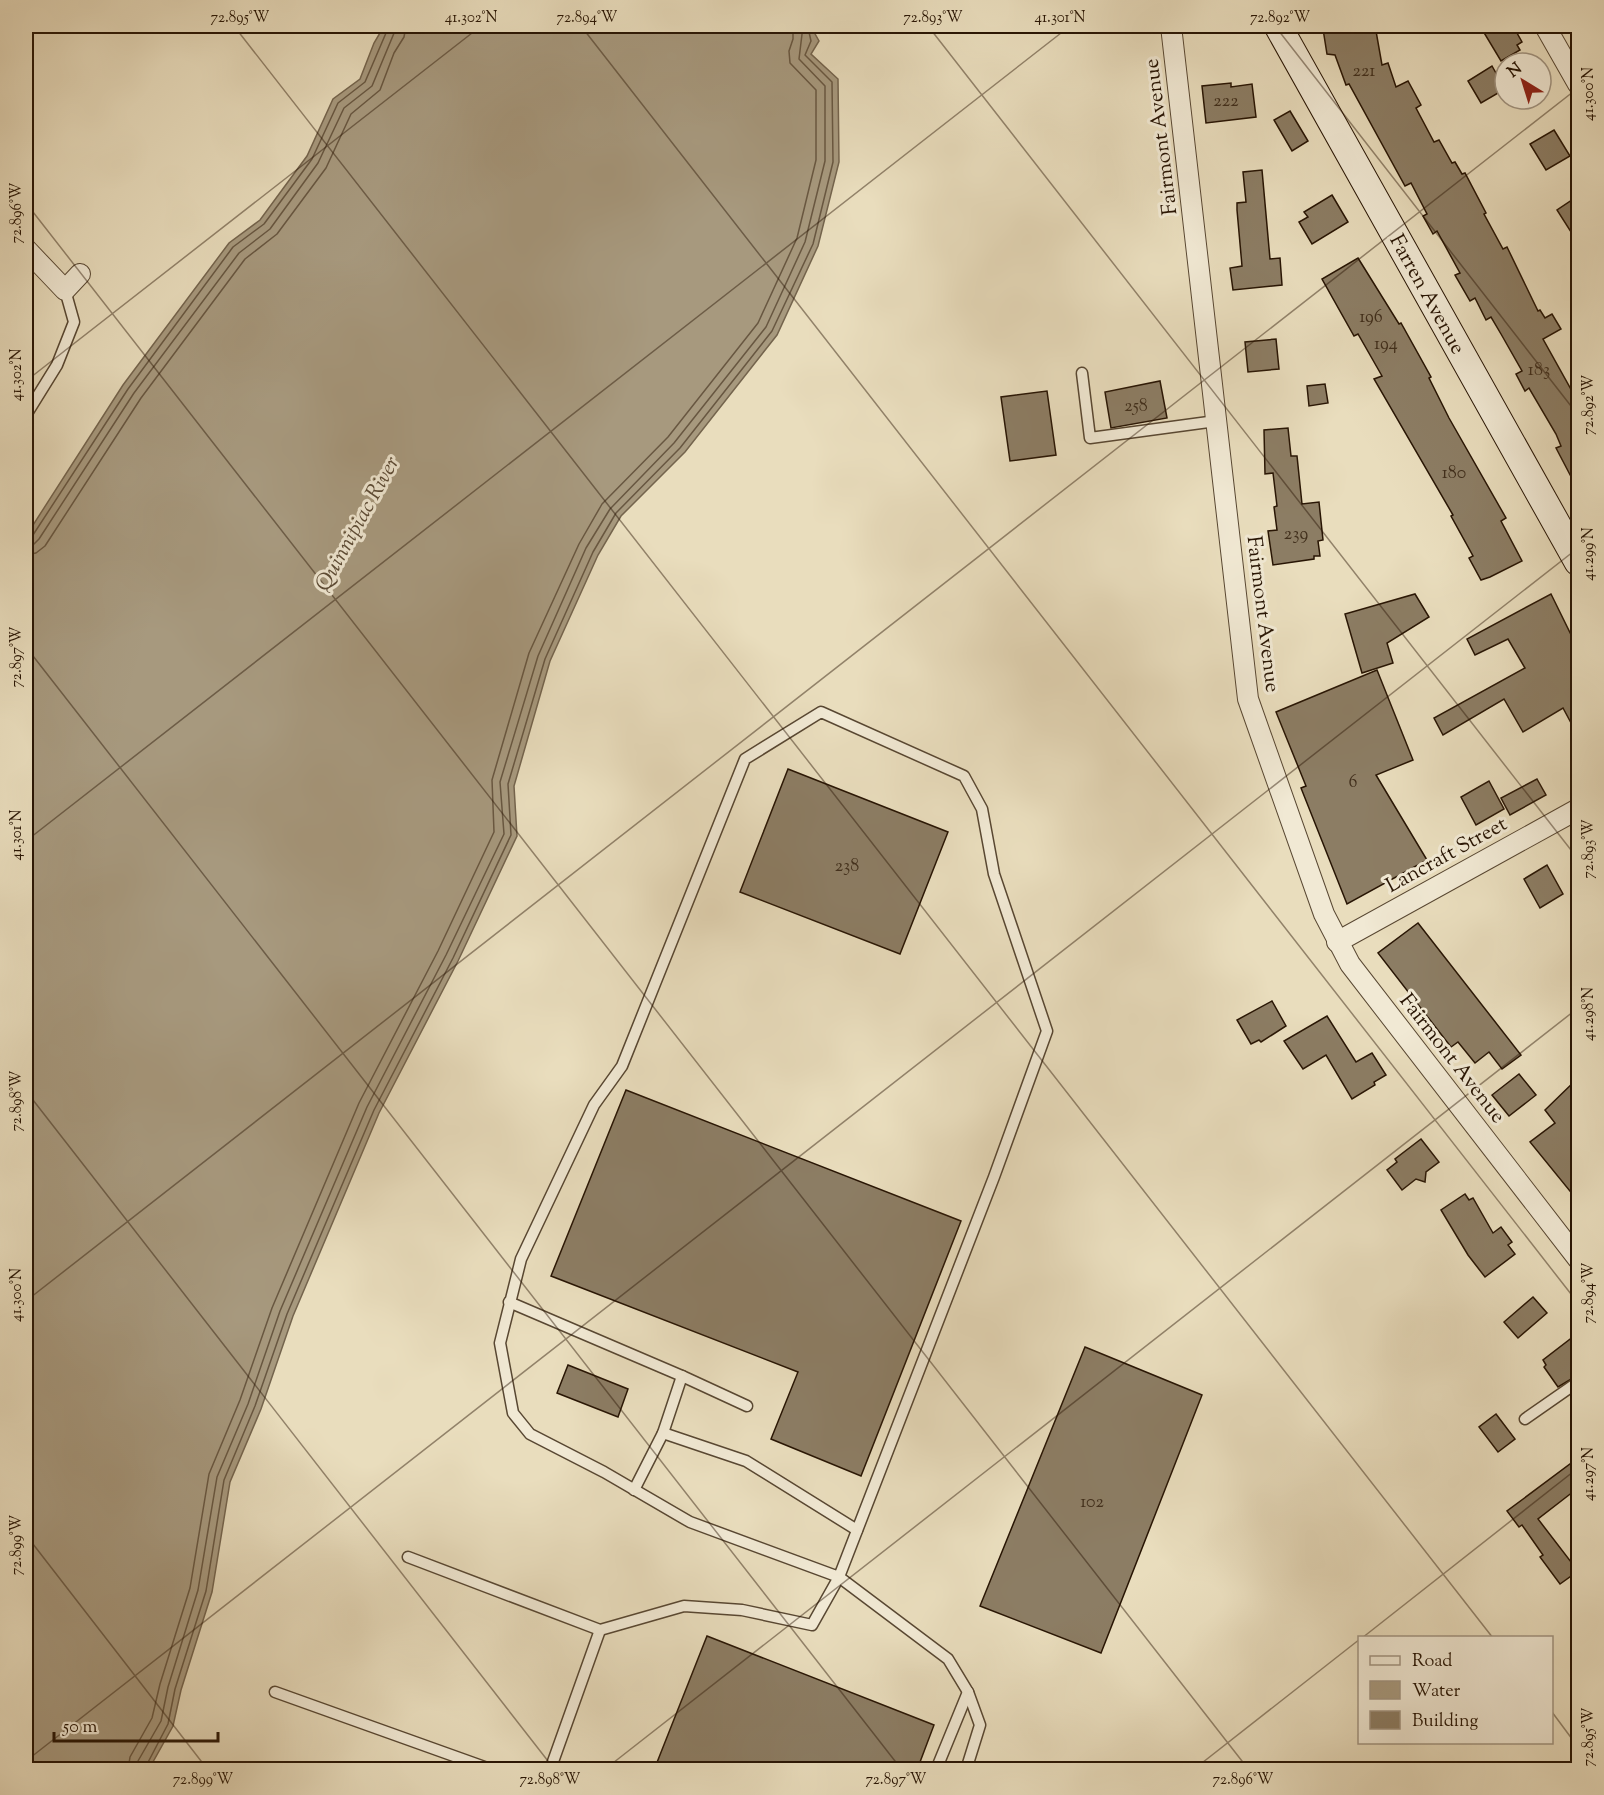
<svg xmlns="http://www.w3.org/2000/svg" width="1604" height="1795" font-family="'Sorts Mill Goudy',serif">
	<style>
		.water { fill: #a7997e; stroke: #74644d; stroke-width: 1.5 }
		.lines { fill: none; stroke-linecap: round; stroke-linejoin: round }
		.shore { stroke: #685741; stroke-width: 1.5 }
		.building { fill: #8c7d64; stroke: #281504; stroke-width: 1.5 }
		.lane-casing { stroke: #584732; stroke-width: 13 }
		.street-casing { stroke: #584732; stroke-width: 22 }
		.secondary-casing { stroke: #281504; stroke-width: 29 }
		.lane { stroke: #f1e9d4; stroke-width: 10 }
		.street { stroke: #f1e9d4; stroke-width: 20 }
		.secondary { stroke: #f1e9d4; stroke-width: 27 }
		.ticks { fill: none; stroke: #281504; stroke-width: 1.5; stroke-opacity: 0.45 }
		.labels { text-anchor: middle; stroke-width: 6; stroke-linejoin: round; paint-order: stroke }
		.number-label { font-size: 18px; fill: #412f1c }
		.street-label { font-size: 21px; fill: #281504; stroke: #f1e9d4 }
		.water-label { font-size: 22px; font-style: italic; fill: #5b4a35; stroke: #f1e9d4 }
		.neatline { fill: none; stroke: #281504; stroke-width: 2 }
		.ticks-label { font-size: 15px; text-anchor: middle; fill: #281504 }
	</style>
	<rect width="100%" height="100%" fill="#e9ddbd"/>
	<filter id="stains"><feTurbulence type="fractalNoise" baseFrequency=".00333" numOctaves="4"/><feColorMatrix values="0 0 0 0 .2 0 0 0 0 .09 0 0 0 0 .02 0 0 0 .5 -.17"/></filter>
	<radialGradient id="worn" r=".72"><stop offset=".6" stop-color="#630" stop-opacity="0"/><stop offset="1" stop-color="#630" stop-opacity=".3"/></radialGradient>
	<polygon class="water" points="384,26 822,26 814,32 819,41 811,54 838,79 839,162 818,246 777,335 685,452 621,516 598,555 550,661 514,786 517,836 458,961 379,1113 293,1316 261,1409 230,1482 212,1592 181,1690 173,1726 149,1769 26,1769 26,536 123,385 229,243 260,220 307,156 333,99 360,79 374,43"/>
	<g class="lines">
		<g class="shore">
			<polyline points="26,538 33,535 128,389 233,247 264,224 312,159 338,103 365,82 389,26"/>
			<polyline points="26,546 34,544 39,539 134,393 239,253 270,229 318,163 344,108 372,86 397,26"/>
			<polyline points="26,555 36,553 45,546 141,398 245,259 277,234 326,168 351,114 380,90 394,53 404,37 406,26"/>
			<polyline points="128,1770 130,1757 152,1718 160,1684 190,1588 209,1474 240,1400 272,1308 359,1103 438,951 494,832 492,780 529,653 579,544 602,504 668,437 758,323 797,238 816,160 816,90 790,63 789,51 793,39 793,26"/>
			<polyline points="137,1770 138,1761 161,1721 168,1687 198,1590 217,1477 248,1404 280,1311 367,1107 446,955 504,834 500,782 538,656 586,548 610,509 674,443 766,327 805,242 825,161 825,86 799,59 803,26"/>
			<polyline points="144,1770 168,1724 175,1689 206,1591 224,1480 255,1406 287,1314 374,1110 453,958 511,835 508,784 545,659 593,552 616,513 680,448 772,331 813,244 833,162 832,82 805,55 811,41 809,32 812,26"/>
		</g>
	</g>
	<g class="building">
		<polygon points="1347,26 1371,26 1372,32 1376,31 1382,65 1388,63 1396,87 1408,81 1421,105 1416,108 1434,142 1439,140 1452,163 1455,162 1462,174 1465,173 1486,213 1484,214 1503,249 1507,247 1538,311 1540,310 1545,318 1552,314 1561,329 1543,339 1578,402 1578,490 1556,448 1561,446 1556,434 1529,388 1525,391 1516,374 1522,371 1501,334 1491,317 1486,320 1475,298 1470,301 1455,275 1460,273 1437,231 1433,234 1423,216 1427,214 1411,183 1405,186 1349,84 1346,85 1335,55 1327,54 1323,29"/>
		<polygon points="1480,26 1513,26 1522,42 1517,45 1520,50 1501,61"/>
		<polygon points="1492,66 1505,89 1481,103 1468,81"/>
		<polygon points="1231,83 1231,87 1252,84 1256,117 1206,123 1202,86"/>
		<polygon points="1290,111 1308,141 1292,151 1274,120"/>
		<polygon points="1554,130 1570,156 1546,170 1530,144"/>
		<polygon points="1262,170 1270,259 1280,258 1282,285 1233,290 1230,268 1242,266 1237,210 1237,203 1246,202 1243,172"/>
		<polygon points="1332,195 1348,222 1312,244 1299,222 1308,217 1304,212"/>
		<polygon points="1578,196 1578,243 1557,210"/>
		<polygon points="1358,258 1399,324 1401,323 1431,377 1429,378 1449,418 1506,518 1501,521 1522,561 1490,577 1481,580 1469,558 1473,556 1451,516 1453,515 1374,379 1382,376 1358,334 1354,336 1322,279"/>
		<polygon points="1276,339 1279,369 1248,372 1245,342"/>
		<polygon points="1160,381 1167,418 1111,428 1105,392"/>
		<polygon points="1325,384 1328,403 1309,406 1307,386"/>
		<polygon points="1047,391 1056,455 1010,461 1001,397"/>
		<polygon points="1288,428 1291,456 1297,456 1302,504 1319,502 1323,540 1318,541 1320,556 1314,556 1314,559 1273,565 1268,531 1277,530 1274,507 1277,506 1273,473 1265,474 1264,430"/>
		<polygon points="1415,594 1429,617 1387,643 1393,663 1362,673 1345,614"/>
		<polygon points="1551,594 1578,649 1578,736 1563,708 1523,732 1504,699 1443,735 1434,718 1525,668 1508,639 1475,655 1467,639"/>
		<polygon points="1377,670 1413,760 1376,775 1427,860 1347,904 1301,788 1306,786 1276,712"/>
		<polygon points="788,769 948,832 900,954 740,892"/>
		<polygon points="1537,779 1546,795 1510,815 1501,798"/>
		<polygon points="1489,781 1504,809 1476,825 1461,797"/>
		<polygon points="1547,865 1563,894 1540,908 1524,879"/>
		<polygon points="1418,923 1521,1055 1502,1069 1489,1052 1475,1063 1458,1042 1451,1047 1378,953"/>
		<polygon points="1272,1001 1286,1026 1261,1042 1259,1040 1251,1044 1237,1020"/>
		<polygon points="1327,1016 1356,1062 1372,1053 1386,1075 1374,1082 1375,1085 1352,1099 1326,1055 1303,1069 1284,1041"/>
		<polygon points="1519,1074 1536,1095 1509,1116 1492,1095"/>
		<polygon points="1578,1078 1578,1201 1530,1142 1555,1123 1545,1110"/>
		<polygon points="626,1090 961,1221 861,1476 771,1439 798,1372 551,1276"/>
		<polygon points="1421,1139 1439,1162 1426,1172 1425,1182 1416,1179 1402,1190 1387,1170 1397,1162 1395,1159"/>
		<polygon points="1465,1194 1469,1200 1473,1198 1493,1233 1501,1227 1512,1242 1508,1245 1515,1254 1485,1277 1468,1255 1441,1210"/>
		<polygon points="1533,1297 1547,1313 1518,1338 1504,1322"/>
		<polygon points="1578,1333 1578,1375 1558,1387 1544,1367 1546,1365 1543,1360"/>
		<polygon points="1085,1347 1202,1395 1101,1653 980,1606"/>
		<polygon points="568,1365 628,1389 618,1417 557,1393"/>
		<polygon points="1496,1414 1515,1439 1498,1452 1479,1427"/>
		<polygon points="1578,1458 1578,1488 1538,1519 1578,1571 1560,1584 1540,1557 1543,1555 1522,1525 1519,1527 1507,1511"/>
		<polygon points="707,1636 934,1725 917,1770 654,1770"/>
	</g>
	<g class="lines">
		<g class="lane-casing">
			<g id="lane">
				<polyline points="1082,373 1090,438 1216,421"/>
				<polyline points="26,415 57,365 74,322 65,290"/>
				<polyline points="509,1302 682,1376 663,1433 634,1490"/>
				<polyline points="682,1376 747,1406"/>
				<polyline points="1525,1419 1578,1382"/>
				<polyline points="663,1433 746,1461 857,1530"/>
				<polyline points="408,1557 600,1630 684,1606 742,1610 812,1625 839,1577 994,1177 1047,1031 994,874 982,809 964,776 821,712 745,759 622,1066 594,1105 521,1259 500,1343 513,1413 530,1434 604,1472 690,1522 839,1577 948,1659 968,1692 980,1725 966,1770"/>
				<polyline points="275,1692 493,1770"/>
				<polyline points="550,1770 600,1630"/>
				<polyline points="936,1770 968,1692"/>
			</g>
		</g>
		<g class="street-casing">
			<g id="street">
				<polyline points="1171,26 1248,699 1324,914 1350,964 1578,1259"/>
				<polyline points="1545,26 1578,84"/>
				<polyline points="26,249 65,290 80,274"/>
				<polyline points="1337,942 1578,809"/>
			</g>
		</g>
		<g class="secondary-casing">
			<polyline id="secondary" points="1278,26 1578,562"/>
		</g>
		<use href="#lane" class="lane"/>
		<use href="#street" class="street"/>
		<use href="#secondary" class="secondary"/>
	</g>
	<path class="ticks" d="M234 26 1493 1638M581 26 1578 1303M928 26 1578 859M1275 26 1578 415M26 203 1249 1770M26 381 481 26M26 647 902 1770M26 841 1070 26M26 1091 555 1770M26 1301 1578 88M26 1535 208 1770M1362 1638 1578 1468M1552 1712 1578 1747M26 1761 1578 548M604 1770 1578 1008M1193 1770 1360 1639"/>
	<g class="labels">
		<g class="number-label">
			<text x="1364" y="76">221</text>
			<text x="1226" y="106">222</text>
			<text x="1371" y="322">196</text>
			<text x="1386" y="349">194</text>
			<text x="1539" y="375">183</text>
			<text x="1136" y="411">258</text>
			<text x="1454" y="478">180</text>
			<text x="1296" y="539">239</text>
			<text x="1353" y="787">6</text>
			<text x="847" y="871">238</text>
			<text x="1092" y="1507">102</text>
		</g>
		<g class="street-label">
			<text transform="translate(1160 137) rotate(-97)" y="7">Fairmont Avenue</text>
			<text transform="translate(1428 294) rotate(61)" y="7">Farren Avenue</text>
			<text transform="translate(1264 614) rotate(83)" y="7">Fairmont Avenue</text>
			<text transform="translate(1446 854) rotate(-29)" y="7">Lancraft Street</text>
			<text transform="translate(1453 1058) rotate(52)" y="7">Fairmont Avenue</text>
		</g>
		<g class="water-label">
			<text transform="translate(356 523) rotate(-61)" y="8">Quinnipiac River</text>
		</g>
	</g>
	<rect width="1604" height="1795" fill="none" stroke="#e9ddbd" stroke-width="66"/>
	<rect x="1358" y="1636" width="195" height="108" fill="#f1e9d4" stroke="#a19481" stroke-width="1.5"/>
	<rect x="1370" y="1656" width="30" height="9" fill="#f1e9d4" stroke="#a19481" stroke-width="1.5"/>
	<text x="1412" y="1666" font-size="18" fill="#281504">Road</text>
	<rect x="1370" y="1681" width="30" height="18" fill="#a7997e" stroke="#a19481" stroke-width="1.5"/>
	<text x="1412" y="1696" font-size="18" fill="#281504">Water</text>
	<rect x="1370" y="1711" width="30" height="18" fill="#8c7d64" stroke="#a19481" stroke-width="1.5"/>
	<text x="1412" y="1726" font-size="18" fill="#281504">Building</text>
	<g transform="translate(1523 81) rotate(322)"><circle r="28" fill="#f1e9d4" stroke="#a19481" stroke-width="1.5"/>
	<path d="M0-4.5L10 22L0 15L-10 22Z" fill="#8f2418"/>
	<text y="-9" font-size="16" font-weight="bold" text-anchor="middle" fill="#281504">N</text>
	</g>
	<path d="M54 1732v9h164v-9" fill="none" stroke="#281504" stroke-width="3"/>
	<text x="63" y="1732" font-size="18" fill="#281504" stroke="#f1e9d4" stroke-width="4.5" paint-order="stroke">50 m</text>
	<rect x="33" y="33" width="1538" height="1729" class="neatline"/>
	<g class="ticks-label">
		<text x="240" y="22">72.895°W</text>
		<text x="471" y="22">41.302°N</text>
		<text x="587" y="22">72.894°W</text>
		<text x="933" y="22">72.893°W</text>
		<text x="1060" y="22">41.301°N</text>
		<text x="1280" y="22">72.892°W</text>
		<text transform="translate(1588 94) rotate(-90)" y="5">41.300°N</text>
		<text transform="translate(16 213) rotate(-90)" y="5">72.896°W</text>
		<text transform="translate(16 375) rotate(-90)" y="5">41.302°N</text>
		<text transform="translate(1588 405) rotate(-90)" y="5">72.892°W</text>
		<text transform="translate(1588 554) rotate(-90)" y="5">41.299°N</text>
		<text transform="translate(16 657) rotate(-90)" y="5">72.897°W</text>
		<text transform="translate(16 835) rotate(-90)" y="5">41.301°N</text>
		<text transform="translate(1588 849) rotate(-90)" y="5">72.893°W</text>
		<text transform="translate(1588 1014) rotate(-90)" y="5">41.298°N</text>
		<text transform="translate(16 1101) rotate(-90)" y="5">72.898°W</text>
		<text transform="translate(1588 1293) rotate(-90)" y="5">72.894°W</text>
		<text transform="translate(16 1295) rotate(-90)" y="5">41.300°N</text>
		<text transform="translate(1588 1474) rotate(-90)" y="5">41.297°N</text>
		<text transform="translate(16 1545) rotate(-90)" y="5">72.899°W</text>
		<text transform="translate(1588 1737) rotate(-90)" y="5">72.895°W</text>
		<text x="203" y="1784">72.899°W</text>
		<text x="550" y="1784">72.898°W</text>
		<text x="896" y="1784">72.897°W</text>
		<text x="1243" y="1784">72.896°W</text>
	</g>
	<rect width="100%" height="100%" filter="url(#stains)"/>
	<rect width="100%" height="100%" fill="url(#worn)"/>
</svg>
